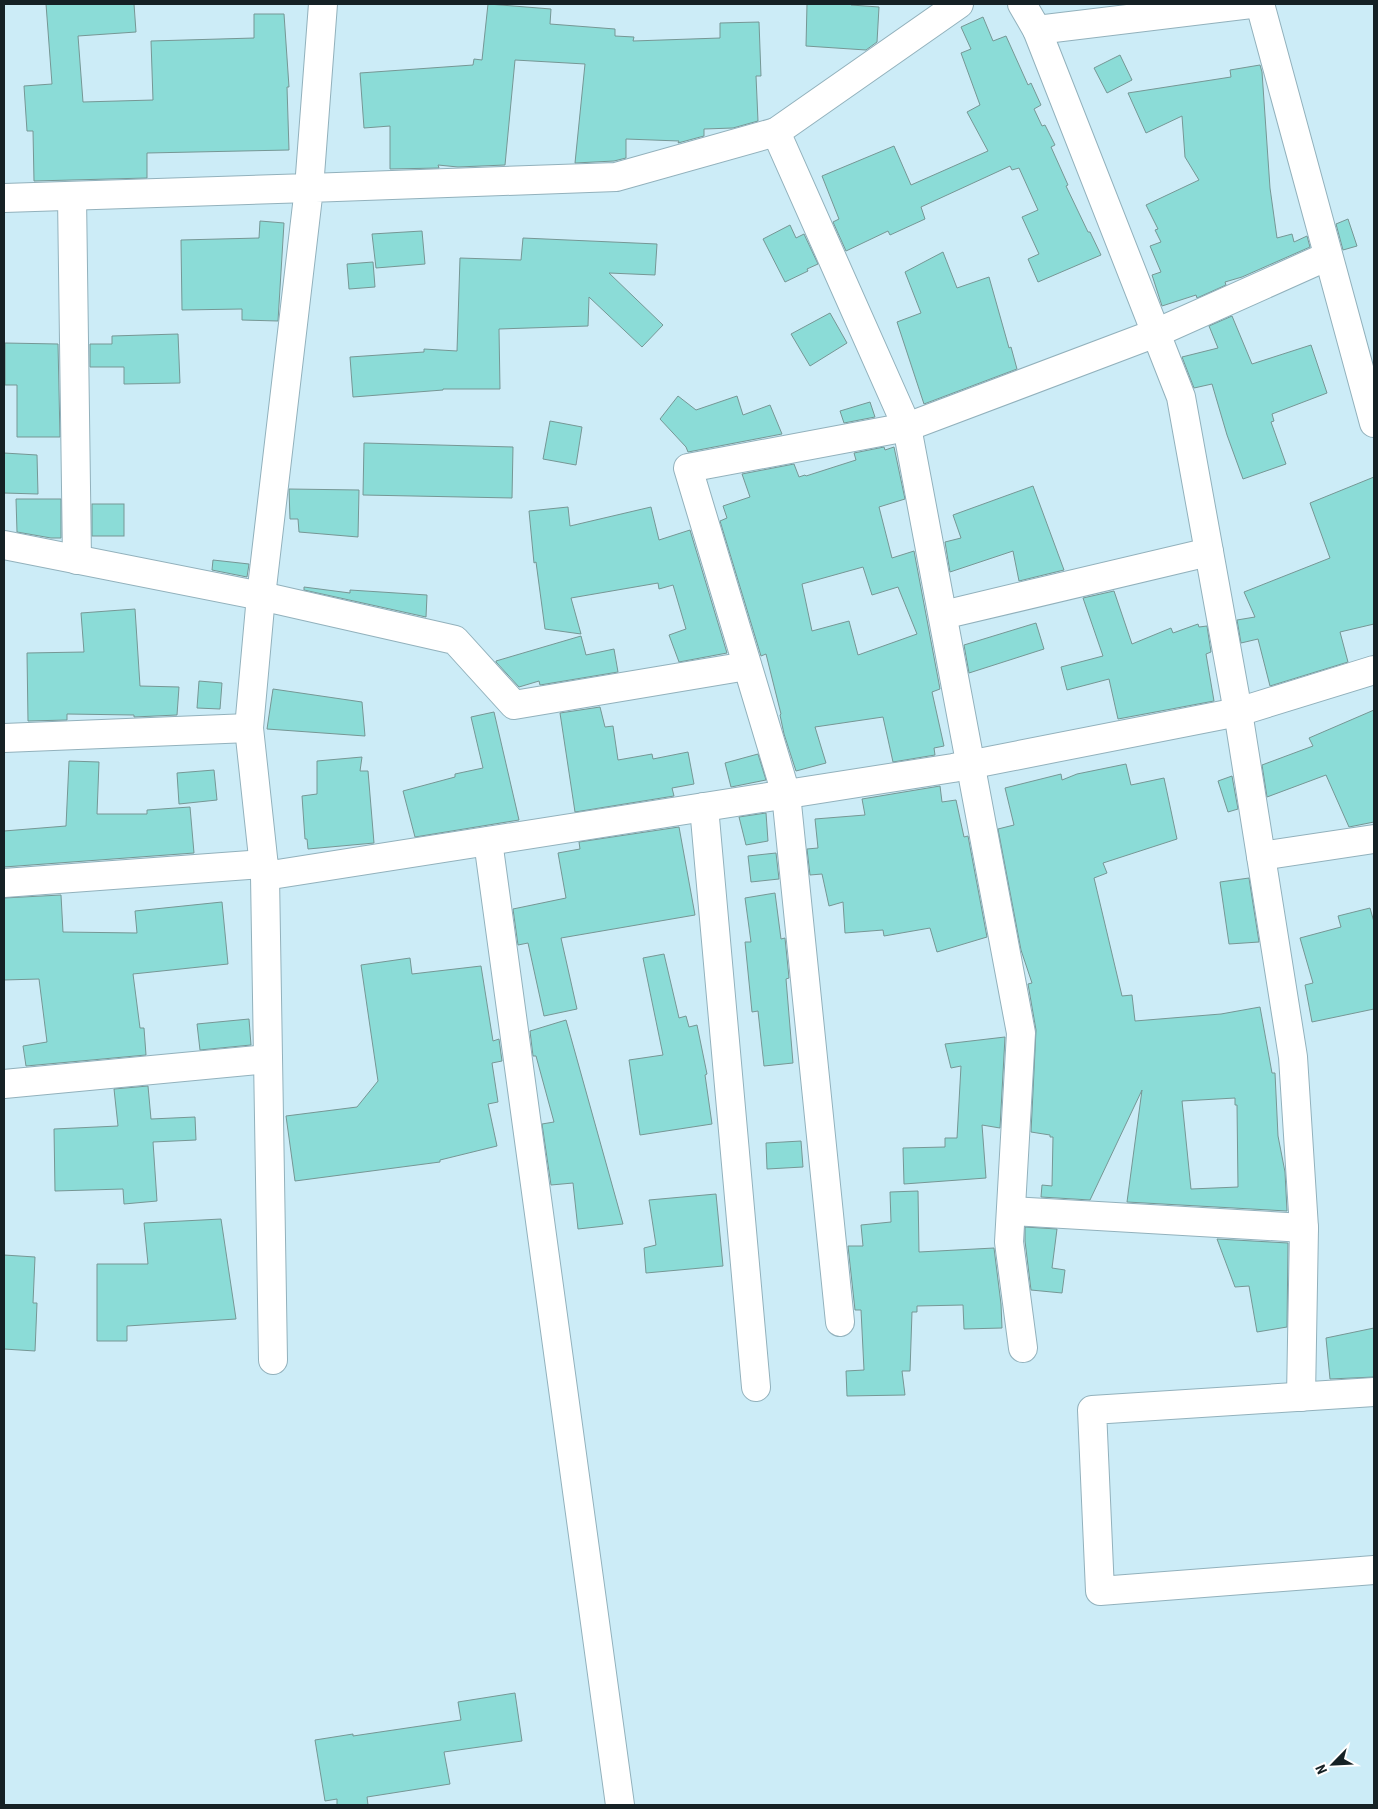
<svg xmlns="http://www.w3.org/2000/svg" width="1378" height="1809" font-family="'Roboto Condensed',sans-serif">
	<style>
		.building { fill: #8bdcd7; stroke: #769795; fill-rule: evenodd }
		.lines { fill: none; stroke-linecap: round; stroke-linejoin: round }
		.minor-casing { stroke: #92b1bc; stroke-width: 30 }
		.minor { stroke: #fff; stroke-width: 28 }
	</style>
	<rect width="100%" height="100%" fill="#ccecf7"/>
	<g class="building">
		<polygon points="46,4 134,4 136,32 78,36 83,102 153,100 151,41 254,38 254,14 284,14 289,87 287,87 289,150 147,153 147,178 34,181 33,131 27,131 24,86 52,84"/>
		<polygon points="488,4 551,9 550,24 615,29 615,36 634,37 633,41 720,38 720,23 759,22 761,76 756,76 758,121 733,128 704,129 704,136 678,143 679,141 626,139 626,158 614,161 575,163 585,64 515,60 505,165 458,167 438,165 439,168 390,169 390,126 364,128 360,73 473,65 474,59 482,60"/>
		<polygon points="807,4 851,4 851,5 879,7 877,42 866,50 806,46"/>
		<polygon points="983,17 993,41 1006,36 1028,85 1031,83 1041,105 1034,109 1042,126 1045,125 1055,145 1051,147 1068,185 1066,186 1088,232 1090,232 1101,255 1038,282 1028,259 1039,254 1022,217 1038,210 1019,168 1012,170 1010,166 921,207 925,219 890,235 888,231 846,251 833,222 839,219 822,176 894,146 911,185 988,151 967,112 980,105 961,53 971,49 961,27"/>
		<polygon points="1120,55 1132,80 1107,93 1094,68"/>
		<polygon points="1260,65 1262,72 1270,188 1277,238 1292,234 1294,242 1307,236 1310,247 1242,277 1225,282 1226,285 1197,298 1196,295 1162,306 1152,275 1161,272 1150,246 1161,242 1155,230 1158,229 1146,205 1199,180 1185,157 1182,116 1146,133 1128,93 1231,77 1230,70"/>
		<polygon points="1348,219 1357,246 1343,250 1336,224"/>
		<polygon points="260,221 284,223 278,321 242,320 242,309 182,310 181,240 259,238"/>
		<polygon points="790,225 796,238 804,234 818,264 807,269 808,271 785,282 763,239"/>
		<polygon points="422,231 425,264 376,268 372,234"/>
		<polygon points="523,238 657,244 655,275 609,273 663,325 642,347 589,297 588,326 499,329 500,389 443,389 443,390 353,397 350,357 424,352 424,349 457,351 460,258 521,260"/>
		<polygon points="943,252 957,288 989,277 1009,348 1011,347 1017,369 924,404 897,322 921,313 905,272"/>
		<polygon points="373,262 375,287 349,289 347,264"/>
		<polygon points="830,313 847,343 810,366 791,334"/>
		<polygon points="1232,316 1252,364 1311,345 1327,393 1272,414 1274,421 1271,422 1286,464 1243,479 1227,435 1212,384 1194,388 1182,357 1218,348 1209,326"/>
		<polygon points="178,334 180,383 124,384 124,367 90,367 90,344 112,344 112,336"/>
		<polygon points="5,343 58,344 60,437 17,437 17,385 5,385"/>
		<polygon points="678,396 696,410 737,396 743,415 770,405 782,434 688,452 686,447 660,419"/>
		<polygon points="870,402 875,417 844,423 840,411"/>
		<polygon points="550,421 582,427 576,465 543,459"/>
		<polygon points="364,443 513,447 512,498 363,495"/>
		<path d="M884 447 885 450 894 447 905 499 879 507 892 558 914 551 940 689 932 692 944 746 934 748 935 755 893 762 883 717 815 727 826 763 796 771 784 734 780 715 781 714 766 654 761 656 720 521 727 518 723 506 750 497 742 474 794 464 799 477 805 475 806 476 856 460 854 453ZM863 567 872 595 898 587 917 634 858 655 849 621 812 631 802 584Z"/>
		<polygon points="4,453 37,455 38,494 4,493"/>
		<polygon points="1374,477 1374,624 1340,632 1348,662 1270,686 1258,639 1241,643 1237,620 1255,617 1244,592 1330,558 1310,503"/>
		<polygon points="1033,486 1064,570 1019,581 1013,551 950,572 945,542 961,538 953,515"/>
		<polygon points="289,489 359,490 358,537 299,532 298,519 290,519"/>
		<polygon points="16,499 61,499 61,538 51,538 17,532"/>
		<rect x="92" y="504" width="32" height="32"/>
		<polygon points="568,507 570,526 651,507 659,540 690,530 727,653 679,662 669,635 686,629 673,585 659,589 658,583 571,598 581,634 545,629 536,562 534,563 529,511"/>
		<polygon points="213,560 249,564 247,577 212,570"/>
		<polygon points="304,587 350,593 350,590 427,595 426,617 304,590"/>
		<polygon points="1114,591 1132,644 1171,628 1173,633 1198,624 1199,627 1207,626 1211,652 1206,654 1214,701 1118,719 1109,679 1067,690 1061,667 1103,656 1083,598"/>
		<polygon points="135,609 140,686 179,687 177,715 134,717 134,715 67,714 67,720 28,721 27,653 84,652 81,613"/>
		<polygon points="1036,623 1044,649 969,673 964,645"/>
		<polygon points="581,636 586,655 614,649 618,672 540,685 539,681 519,687 496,662 496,661"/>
		<polygon points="199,681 222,683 220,709 197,708"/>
		<polygon points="273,689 362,702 365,736 267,729"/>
		<polygon points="600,707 605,727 613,726 618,760 652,754 653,759 688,752 694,784 672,788 674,796 575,812 560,713"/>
		<polygon points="1374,710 1374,822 1349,827 1326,775 1267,797 1262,765 1313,746 1309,738"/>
		<polygon points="494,712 519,820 415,837 403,791 455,777 455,774 483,768 471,717"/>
		<polygon points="758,754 766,780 731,787 725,763"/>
		<polygon points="362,757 360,771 368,771 374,843 308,849 307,839 305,839 302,796 317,794 317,761"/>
		<polygon points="69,761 99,762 97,814 147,814 147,810 190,807 194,853 4,867 4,831 66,826"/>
		<path d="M1126 764 1131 785 1164 778 1177 839 1103 863 1107 873 1094 878 1122 996 1132 995 1135 1021 1221 1014 1260 1007 1272 1073H1275L1278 1136 1285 1172 1287 1211 1127 1202 1142 1090 1090 1200 1041 1197 1042 1185 1052 1186 1053 1137H1050V1135L1031 1132 1036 1030 1028 984 1032 983 1021 950 998 829 1014 825 1005 788 1061 774 1062 780 1077 774ZM1235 1098V1105H1237L1238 1187 1191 1189 1182 1101Z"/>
		<polygon points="214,770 217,800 179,804 177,773"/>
		<polygon points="1232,776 1238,809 1228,812 1218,781"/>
		<polygon points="940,786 942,802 956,800 964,837 968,836 987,937 937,952 930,928 884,936 883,930 845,933 843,902 829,906 822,874 810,875 807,849 818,848 815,819 865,815 862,799"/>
		<polygon points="766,813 768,841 746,845 739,817"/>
		<polygon points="679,827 695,915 561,938 577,1009 544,1016 528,943 518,945 513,909 566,898 558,853 580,849 579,842"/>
		<polygon points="776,853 779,879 751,882 748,856"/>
		<polygon points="1249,878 1259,942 1229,944 1220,882"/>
		<polygon points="775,893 781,939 785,938 789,978 786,979 793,1063 764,1066 758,1011 752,1012 745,942 751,942 745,898"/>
		<polygon points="61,895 63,932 137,933 135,911 222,902 228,964 133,974 140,1028 144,1028 146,1055 26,1066 23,1046 47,1042 39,979 4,980 4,898"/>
		<polygon points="1370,908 1374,922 1374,1009 1312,1022 1305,985 1313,983 1300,938 1341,927 1338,916"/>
		<polygon points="664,954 679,1018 686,1016 689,1027 697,1025 707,1074 705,1075 712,1124 640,1135 629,1060 663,1055 643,958"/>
		<polygon points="410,958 412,974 481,966 493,1041 499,1039 502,1061 492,1063 498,1102 488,1104 497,1146 440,1160 440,1162 295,1181 286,1116 357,1107 378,1081 361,965"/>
		<polygon points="249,1019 251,1045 200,1050 197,1024"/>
		<polygon points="566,1020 623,1224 578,1229 573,1183 551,1185 542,1124 554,1122 536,1056 533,1056 530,1031"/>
		<polygon points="1005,1037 1000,1128 982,1125 986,1178 904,1184 903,1148 945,1147 945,1138 957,1138 961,1066 951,1068 945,1044"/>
		<polygon points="148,1086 151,1119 195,1117 196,1140 153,1142 157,1201 124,1204 123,1189 55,1191 54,1129 118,1126 114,1089"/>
		<polygon points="801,1141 803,1167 767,1169 766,1143"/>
		<polygon points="918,1191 919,1252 994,1248 1001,1304 1002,1328 964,1329 963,1305 917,1306 917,1312 912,1312 910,1371 902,1371 905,1395 847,1396 846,1371 864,1370 861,1310 855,1310 848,1246 863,1246 861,1225 891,1222 890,1192"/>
		<polygon points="716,1194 723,1266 646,1273 644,1248 656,1245 649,1200"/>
		<polygon points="221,1219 236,1319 127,1326 127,1341 97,1341 97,1264 148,1264 144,1223"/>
		<polygon points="1025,1227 1057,1229 1052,1268 1065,1270 1062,1293 1031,1290 1025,1241"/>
		<polygon points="1217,1239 1288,1243 1287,1327 1257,1332 1249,1286 1235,1287"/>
		<polygon points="4,1255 35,1257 33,1303 37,1303 35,1351 4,1349"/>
		<polygon points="1374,1328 1374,1377 1330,1379 1326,1338"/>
		<polygon points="515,1693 522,1741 444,1752 450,1784 367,1797 368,1805 337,1805 337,1799 325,1801 315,1740 353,1734 353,1736 461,1720 458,1702"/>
	</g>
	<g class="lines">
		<g class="minor-casing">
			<g id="minor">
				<polyline points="959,4 776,132 907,427 1021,1033 1009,1242 1023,1348"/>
				<polyline points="1022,4 1037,30 1251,4"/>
				<polyline points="1260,4 1374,423"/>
				<polyline points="1037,30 1181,397 1238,712 1293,1057 1304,1228 1301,1397"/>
				<polyline points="776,132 616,177 309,188 261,596 249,728 265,876 953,768 1238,712 1374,670"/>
				<polyline points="72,196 77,560"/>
				<polyline points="4,198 309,188 323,4"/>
				<polyline points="4,545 261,596 455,640 514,705 747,666"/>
				<polyline points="943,615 1209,552"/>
				<polyline points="4,738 249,728"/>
				<polyline points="704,807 756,1387"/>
				<polyline points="488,841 620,1805"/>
				<polyline points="1261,856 1374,839"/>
				<polyline points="265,876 273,1360"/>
				<polyline points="4,883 264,864"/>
				<polyline points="4,1084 268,1059"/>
				<polyline points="1011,1211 1304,1228"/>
				<polyline points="840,1322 786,794 688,468 907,427 1156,333 1328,256"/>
				<polyline points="1374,1392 1092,1410 1100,1591 1374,1570"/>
			</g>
		</g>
		<use href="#minor" class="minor"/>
	</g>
	<rect width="1378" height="1809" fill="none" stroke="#152125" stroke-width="10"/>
	<g transform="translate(1333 1764) rotate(246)" stroke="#ffffff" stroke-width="4" paint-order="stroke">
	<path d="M0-4L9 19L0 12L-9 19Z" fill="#152125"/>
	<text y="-8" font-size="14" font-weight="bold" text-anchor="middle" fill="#152125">N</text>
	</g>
</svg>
